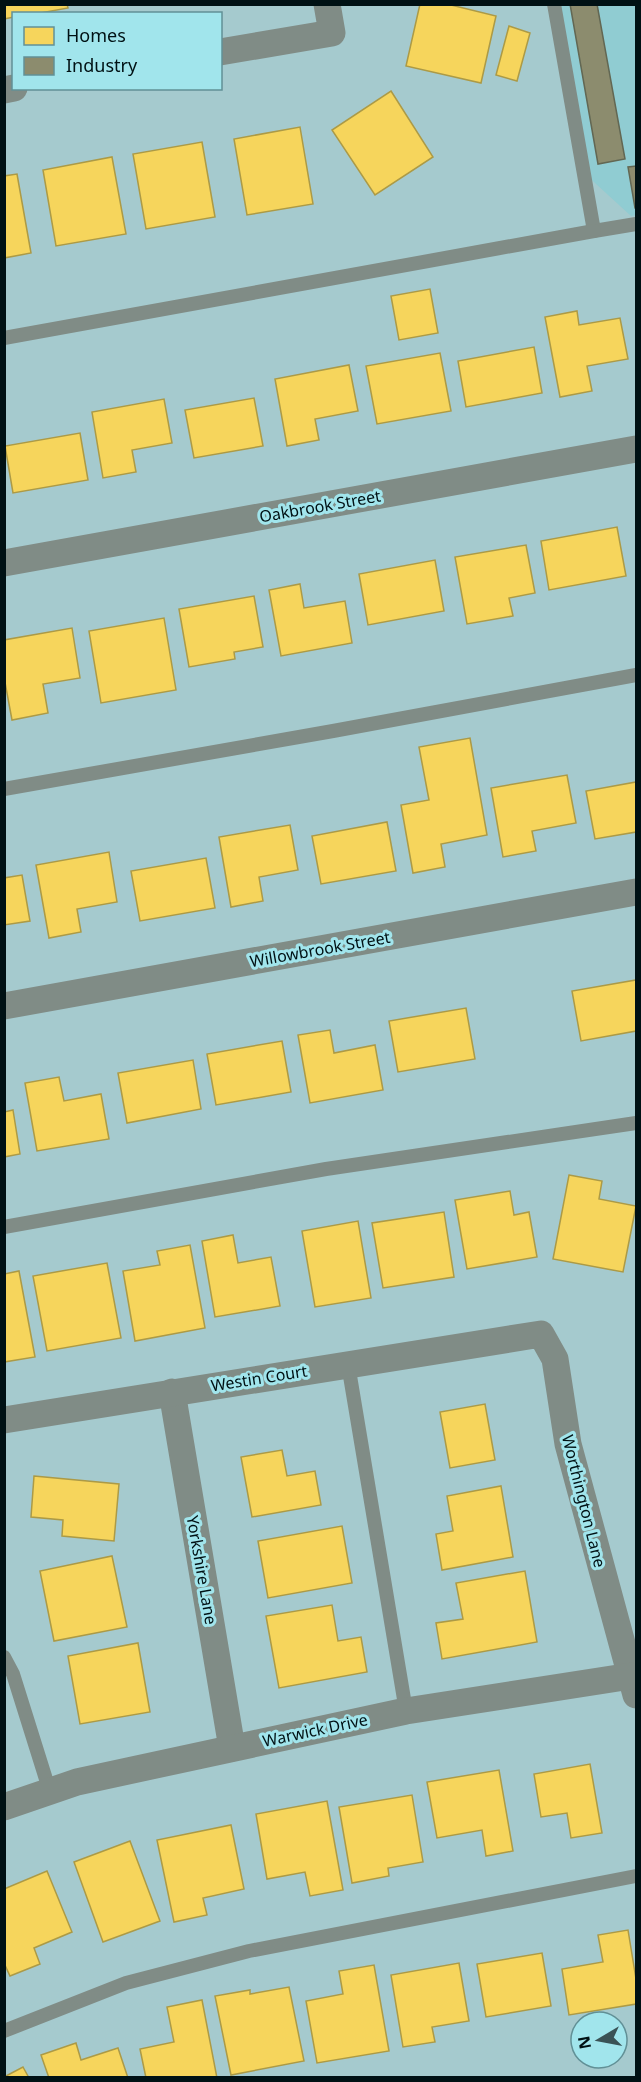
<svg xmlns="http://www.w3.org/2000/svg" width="641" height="2082" font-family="'Noto Sans',sans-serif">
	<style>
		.built { fill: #90ccd2 }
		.homes { fill: #f6d55c; stroke: #ac9a46; stroke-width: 1.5 }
		.industry { fill: #8c8c6e; stroke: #626753; stroke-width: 1.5 }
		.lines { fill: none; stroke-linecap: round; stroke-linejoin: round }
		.service { stroke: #808c86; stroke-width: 14 }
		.minor { stroke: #808c86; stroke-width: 27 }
		.labels { text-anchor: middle; stroke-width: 6; stroke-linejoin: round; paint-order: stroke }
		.street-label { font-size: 16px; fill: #001114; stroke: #a1e5ec }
	</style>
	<rect width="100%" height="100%" fill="#a5cace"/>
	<polygon class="built" points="553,5 636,5 636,215 631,216 583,172"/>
	<g class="homes">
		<polygon points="4,4 67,4 68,8 35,14 14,14 14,17 4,19"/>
		<polygon points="420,4 447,4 496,16 481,83 406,66"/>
		<polygon points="509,26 530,33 517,81 496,75"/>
		<polygon points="391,91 433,157 375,195 332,130"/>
		<polygon points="300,127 313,204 247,215 234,139"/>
		<polygon points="202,142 215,217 146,229 133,154"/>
		<polygon points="112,157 126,234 56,246 43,170"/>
		<polygon points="17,174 31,253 4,258 4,176"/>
		<polygon points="430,289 438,333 399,340 391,296"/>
		<polygon points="577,311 579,325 620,318 628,359 587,366 592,391 560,397 545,317"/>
		<polygon points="534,347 542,393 466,407 458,361"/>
		<polygon points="440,353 451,411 377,424 366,366"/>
		<polygon points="349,365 358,411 315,419 319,440 287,446 275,379"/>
		<polygon points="254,398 263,446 194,458 185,410"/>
		<polygon points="164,399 172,443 132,450 136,472 103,478 92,412"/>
		<polygon points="80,433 88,480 13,493 5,446"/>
		<polygon points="617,527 626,576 549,590 541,541"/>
		<polygon points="526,545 535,593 509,598 513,616 467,624 455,557"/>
		<polygon points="435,560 444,611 368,625 359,574"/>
		<polygon points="300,584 304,608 345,601 352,643 281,656 269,590"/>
		<polygon points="254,596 263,647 234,652 235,659 189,667 179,609"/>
		<polygon points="164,618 176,690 101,703 89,631"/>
		<polygon points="72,628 80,678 43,684 48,713 12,720 4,677 4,640"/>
		<polygon points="470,738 487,835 441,844 445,867 413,873 401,805 429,800 419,747"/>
		<polygon points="567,775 576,823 532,831 536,851 503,857 491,788"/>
		<polygon points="636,782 636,832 595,839 586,791"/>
		<polygon points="387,822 396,871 321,884 312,836"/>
		<polygon points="290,825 298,870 259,877 263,901 231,907 219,837"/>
		<polygon points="109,852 117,902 77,909 81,932 49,938 36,865"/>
		<polygon points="206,858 215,908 140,921 131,871"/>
		<polygon points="22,875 30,921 4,925 4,878"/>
		<polygon points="636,980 636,1031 581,1041 572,991"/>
		<polygon points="466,1008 475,1059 398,1072 389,1021"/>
		<polygon points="330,1030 334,1053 375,1045 383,1090 310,1103 298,1035"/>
		<polygon points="282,1041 291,1092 216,1105 207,1054"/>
		<polygon points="193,1060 201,1109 127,1123 118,1073"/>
		<polygon points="59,1077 64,1101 101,1094 109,1139 37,1151 25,1083"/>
		<polygon points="13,1110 20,1154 4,1157 4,1112"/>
		<polygon points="569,1175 602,1181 599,1199 636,1206 623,1272 553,1259"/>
		<polygon points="510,1191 514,1215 529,1212 537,1257 467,1269 455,1200"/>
		<polygon points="444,1212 454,1277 383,1288 372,1223"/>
		<polygon points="358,1221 371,1298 315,1307 302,1231"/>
		<polygon points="233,1235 238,1263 271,1257 280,1306 215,1317 202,1241"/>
		<polygon points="190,1245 205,1328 135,1341 123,1271 160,1265 157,1251"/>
		<polygon points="107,1263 121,1338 47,1351 33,1276"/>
		<polygon points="19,1271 35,1357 4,1362 4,1274"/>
		<polygon points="485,1404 495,1460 450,1468 440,1412"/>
		<polygon points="282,1450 287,1476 315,1471 321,1505 252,1517 241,1457"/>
		<polygon points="34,1476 119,1484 114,1541 62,1536 63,1520 31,1517"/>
		<polygon points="501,1486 513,1557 442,1570 436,1534 453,1531 447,1496"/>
		<polygon points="342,1526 352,1583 268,1598 258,1541"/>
		<polygon points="112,1556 127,1627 54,1641 40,1571"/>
		<polygon points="525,1571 537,1642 442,1659 436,1623 463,1619 456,1583"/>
		<polygon points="332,1605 338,1641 361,1637 367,1672 279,1688 266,1616"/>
		<polygon points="138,1643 150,1712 80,1724 68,1656"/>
		<polygon points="590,1764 602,1833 571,1838 567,1813 541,1817 534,1774"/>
		<polygon points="499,1770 513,1851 486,1856 482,1830 437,1838 427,1782"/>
		<polygon points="412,1795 423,1862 388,1868 389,1876 352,1883 339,1807"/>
		<polygon points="327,1801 343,1890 310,1896 305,1872 267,1879 256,1814"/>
		<polygon points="231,1825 244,1889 203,1898 207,1915 174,1922 157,1840"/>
		<polygon points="130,1841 160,1921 103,1942 74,1862"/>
		<polygon points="47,1871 72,1932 34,1948 40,1964 10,1976 4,1963 4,1889"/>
		<polygon points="628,1930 636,1979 636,2004 569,2015 562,1969 603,1962 598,1935"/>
		<polygon points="542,1953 551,2006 486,2017 477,1964"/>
		<polygon points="459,1963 469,2021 432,2027 435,2042 403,2047 391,1975"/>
		<polygon points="374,1965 389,2051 317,2063 306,2001 343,1994 339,1971"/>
		<polygon points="289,1987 304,2061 231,2075 215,1996 250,1990 250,1994"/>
		<polygon points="202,2000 217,2078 146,2078 140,2049 174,2042 167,2007"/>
		<polygon points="76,2043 81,2060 118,2048 128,2078 49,2078 41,2055"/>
		<polygon points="23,2067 29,2078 4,2078 4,2077"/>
	</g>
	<g class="industry">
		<polygon points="570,4 597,4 625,159 598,164"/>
		<polygon points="636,166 636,208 635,208 628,167"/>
	</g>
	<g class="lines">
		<g class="service">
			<polyline points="554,4 594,231 636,224"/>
			<polyline points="4,338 594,231"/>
			<polyline points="4,789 333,731 636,675"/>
			<polyline points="4,1227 326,1169 636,1123"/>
			<polyline points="348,1364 406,1711"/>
			<polyline points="4,1657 13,1674 50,1792"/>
			<polyline points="4,2031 126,1983 249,1951 636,1876"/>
		</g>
		<g class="minor">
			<polyline points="220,52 332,33 327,4"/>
			<polyline points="4,90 14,88"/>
			<polyline points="4,563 636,449"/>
			<polyline points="4,1006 636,892"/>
			<polyline points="172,1392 232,1748"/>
			<polyline points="4,1420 541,1334 555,1359 568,1444 636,1695"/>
			<polyline points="4,1807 77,1782 406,1711 631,1676"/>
		</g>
	</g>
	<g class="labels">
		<g class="street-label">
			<text transform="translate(320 506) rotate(-10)" y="6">Oakbrook Street</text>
			<text transform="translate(320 949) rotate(-10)" y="6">Willowbrook Street</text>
			<text transform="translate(259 1378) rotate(-9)" y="6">Westin Court</text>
			<text transform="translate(584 1501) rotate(76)" y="6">Worthington Lane</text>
			<text transform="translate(202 1570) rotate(80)" y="6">Yorkshire Lane</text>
			<text transform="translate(315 1730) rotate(-12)" y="6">Warwick Drive</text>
		</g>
	</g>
	<rect width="641" height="2082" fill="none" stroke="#001114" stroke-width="12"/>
	<rect x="12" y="12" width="210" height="78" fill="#a1e5ec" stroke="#619096" stroke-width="1.5"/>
	<rect x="24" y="27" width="30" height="18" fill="#f6d55c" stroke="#619096" stroke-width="1.5"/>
	<text x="66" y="42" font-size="18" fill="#001114">Homes</text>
	<rect x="24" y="57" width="30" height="18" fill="#8c8c6e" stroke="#619096" stroke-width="1.5"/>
	<text x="66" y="72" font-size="18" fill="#001114">Industry</text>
	<g transform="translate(599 2040) rotate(260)"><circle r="28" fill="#a1e5ec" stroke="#619096" stroke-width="1.5"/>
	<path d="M0-4.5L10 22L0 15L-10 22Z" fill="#3a5255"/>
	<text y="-9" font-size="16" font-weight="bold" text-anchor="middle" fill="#001114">N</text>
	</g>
</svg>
